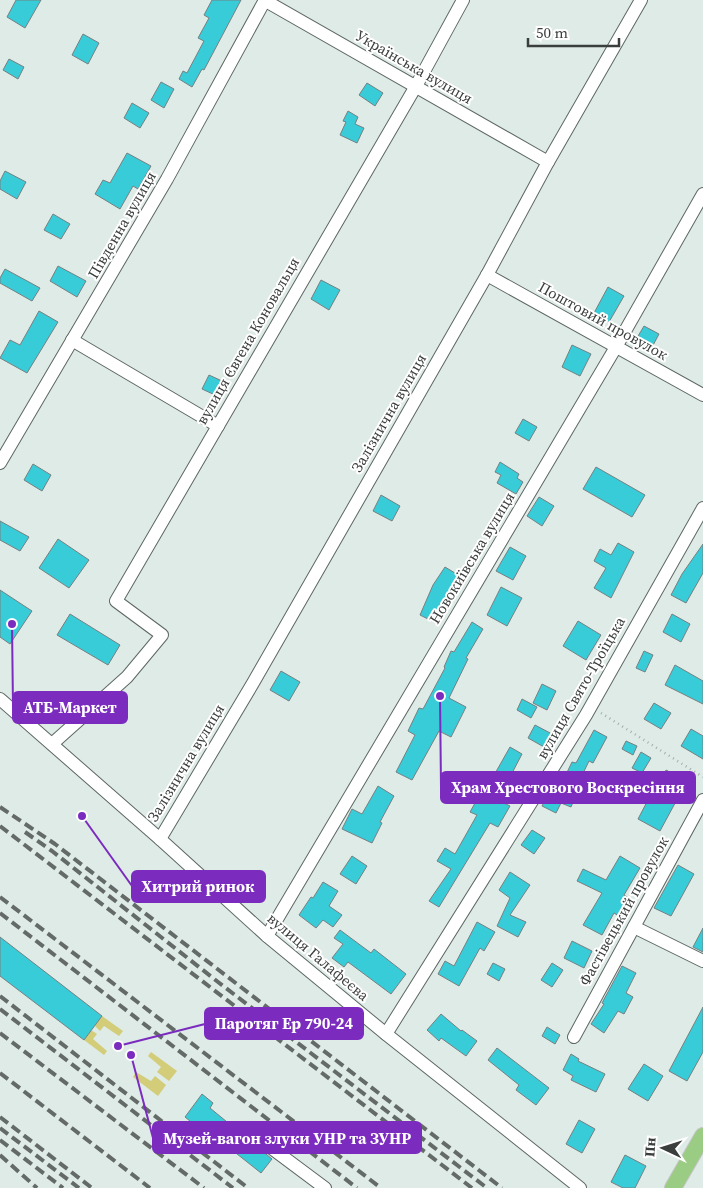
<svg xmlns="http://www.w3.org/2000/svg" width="703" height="1188" font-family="'Source Serif 4',serif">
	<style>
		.green { fill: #d3cd7a }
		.building { fill: #38ccd9; stroke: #758081 }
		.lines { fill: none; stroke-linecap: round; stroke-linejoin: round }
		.minor-casing { stroke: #5d6763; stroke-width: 14 }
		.major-casing { stroke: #c4c5c4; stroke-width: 18 }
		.path { stroke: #a5aeab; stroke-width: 2.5; stroke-dasharray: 1 4; stroke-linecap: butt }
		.minor { stroke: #fff; stroke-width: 12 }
		.major { stroke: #9bcc84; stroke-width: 16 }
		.rail { stroke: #646a67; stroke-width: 4; stroke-dasharray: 10 5; stroke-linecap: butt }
		.labels { text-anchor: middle; stroke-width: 4; stroke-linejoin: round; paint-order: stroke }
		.street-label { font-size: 15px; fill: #3a3e3c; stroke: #fff }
		.leader { fill: none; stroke: #7b2cbf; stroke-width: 2 }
		.callout-dot { fill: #7b2cbf; stroke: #fff; stroke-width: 2 }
		.callout { fill: #7b2cbf; stroke: #7b2cbf; stroke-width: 2 }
		.callout-label { font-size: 16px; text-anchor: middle; font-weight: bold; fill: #fff }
	</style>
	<rect width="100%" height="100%" fill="#dfebe7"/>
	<g class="green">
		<polygon points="102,1016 123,1031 119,1036 104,1026 100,1031 95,1026"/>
		<polygon points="91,1030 97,1034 93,1039 107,1051 104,1055 84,1040"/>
		<polygon points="151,1052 177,1071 169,1081 157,1072 161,1067 148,1056"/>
		<polygon points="136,1072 151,1081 155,1076 166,1085 158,1096 133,1077"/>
	</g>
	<g class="building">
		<polygon points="16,0 41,0 25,28 7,17"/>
		<polygon points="212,0 241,0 204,70 202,69 192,87 179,79 183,71 187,73 204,41 198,38 209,18 204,15"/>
		<polygon points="83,34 99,43 88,64 72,55"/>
		<polygon points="9,59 24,67 18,79 3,70"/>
		<polygon points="161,82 174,89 164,108 151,100"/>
		<polygon points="367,83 383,93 375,106 359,95"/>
		<polygon points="132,103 149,113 140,128 124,118"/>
		<polygon points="348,111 358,117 355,124 364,128 357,143 340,135 346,122 343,121"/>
		<polygon points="127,153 151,166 138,189 133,186 120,209 95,194 103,180 110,183"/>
		<polygon points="5,171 26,182 17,199 0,189 0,181"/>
		<polygon points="53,214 70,224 61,239 44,230"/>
		<polygon points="58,266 86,281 77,297 50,281"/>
		<polygon points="5,269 40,288 32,301 0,283 0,278"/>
		<polygon points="321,280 340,290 329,310 311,299"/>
		<polygon points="608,287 624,296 609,322 594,313"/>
		<polygon points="39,311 58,322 27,373 0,358 10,340 20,345"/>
		<polygon points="644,326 659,334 650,351 634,343"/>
		<polygon points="572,345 591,354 580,376 562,367"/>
		<polygon points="209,375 222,381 215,395 202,389"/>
		<polygon points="523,419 537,427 529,441 515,433"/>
		<polygon points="500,462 519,474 517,478 523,482 516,494 497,483 501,475 495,472"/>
		<polygon points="33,464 51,475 42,491 24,480"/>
		<polygon points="596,467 645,495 632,517 583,489"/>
		<polygon points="381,495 400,506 392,521 373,511"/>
		<polygon points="539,497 554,506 542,526 527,516"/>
		<polygon points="0,521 29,537 20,551 0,540"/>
		<polygon points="58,539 89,560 69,588 39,568"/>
		<polygon points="618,543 634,552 611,598 594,588 606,568 594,561 600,549 611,555"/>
		<polygon points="703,544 703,573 686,603 671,595 682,574"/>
		<polygon points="510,547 526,556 513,580 496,571"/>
		<polygon points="445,567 460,576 449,595 448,594 434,622 420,615 433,585"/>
		<polygon points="501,587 522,598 507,626 487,615"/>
		<polygon points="0,590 32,611 10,644 0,637"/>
		<polygon points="70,614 120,645 108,665 57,635"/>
		<polygon points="672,614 690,624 681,642 663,632"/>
		<polygon points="578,621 601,635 586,660 563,646"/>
		<polygon points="472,622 483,629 466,658 468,659 449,698 466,707 451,737 439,731 412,780 396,772 415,735 408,731 419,708 423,709 445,668 444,667 451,651 454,652"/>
		<polygon points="644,651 653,655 645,672 636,668"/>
		<polygon points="675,665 703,681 703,704 665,685"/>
		<polygon points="281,671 300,682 289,701 270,690"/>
		<polygon points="542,684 556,691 547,710 533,703"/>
		<polygon points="522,699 537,707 531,718 517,710"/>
		<polygon points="654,703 671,713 661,729 644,719"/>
		<polygon points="535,725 552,734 544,747 528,738"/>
		<polygon points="691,729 703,736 703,759 681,746"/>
		<polygon points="594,730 607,737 593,763 589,761 573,794 576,795 571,807 561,803 556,813 542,806 553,784 560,787 572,762 576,763"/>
		<polygon points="626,741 637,746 633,755 622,749"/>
		<polygon points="510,747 522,754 498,800 510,806 498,827 490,823 439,907 429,901 451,869 437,861 445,848 455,854 477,815 470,812 484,787 477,784 483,772 493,777"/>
		<polygon points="641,752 651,758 642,773 632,768"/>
		<polygon points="666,770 687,781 660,831 638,819 649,798 651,799"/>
		<polygon points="378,786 394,796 380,822 382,823 372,843 342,829 352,809 362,814"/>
		<polygon points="532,830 545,838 534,854 521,845"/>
		<polygon points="352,856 367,866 356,884 340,874"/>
		<polygon points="620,856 640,868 624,895 632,900 622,918 614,913 602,935 583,925 602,893 577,881 583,869 606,880"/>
		<polygon points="678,865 694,874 671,916 654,908"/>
		<polygon points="510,872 530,885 510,915 526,922 518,937 497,926 510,898 499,890"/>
		<polygon points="323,882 338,891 329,906 342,915 333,927 323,920 316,928 299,915 311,897 313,898"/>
		<polygon points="477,922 495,932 484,951 480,948 459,986 438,974 445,961 454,966"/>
		<polygon points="703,928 703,952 693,947"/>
		<polygon points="340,930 371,953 374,949 406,974 391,994 348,962 344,967 332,958 343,944 334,938"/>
		<polygon points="0,937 102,1016 84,1040 0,976"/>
		<polygon points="572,941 592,951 584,968 564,958"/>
		<polygon points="493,963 505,969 499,981 487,974"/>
		<polygon points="552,963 563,970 552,987 541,980"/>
		<polygon points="622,966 636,973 626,993 633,997 624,1014 618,1011 604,1033 591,1024 604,1004 602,1003"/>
		<polygon points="703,1007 703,1052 687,1081 669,1071"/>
		<polygon points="441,1014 461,1031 462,1030 477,1041 466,1056 441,1038 439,1041 427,1030"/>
		<polygon points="547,1027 560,1035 555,1044 542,1036"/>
		<polygon points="497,1048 549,1088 536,1105 516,1090 519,1085 488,1060"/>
		<polygon points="571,1054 579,1059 578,1061 605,1074 596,1092 571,1080 573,1076 563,1070"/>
		<polygon points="644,1064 663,1076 648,1101 628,1089"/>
		<polygon points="202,1094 213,1103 210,1108 272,1159 261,1173 198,1123 196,1126 185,1117"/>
		<polygon points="579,1120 595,1129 582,1153 566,1144"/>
		<polygon points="625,1155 646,1166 635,1188 623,1188 611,1182"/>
	</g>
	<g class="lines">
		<g class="minor-casing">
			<g id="minor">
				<polyline points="264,0 548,162"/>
				<polyline points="487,275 703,395"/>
				<polyline points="72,340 218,426"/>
				<polyline points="0,463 167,179 265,0"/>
				<polyline points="0,699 160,839 267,936 386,1034 580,1188"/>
				<polyline points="52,744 127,677 162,635 116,601 416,86 463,0"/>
				<polyline points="160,839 253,683 487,275 548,162 641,0"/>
				<polyline points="634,927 703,961"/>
				<polyline points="267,936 616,347 703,194"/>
				<polyline points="386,1034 586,715 703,508"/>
				<polyline points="574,1037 703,800"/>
				<polyline points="258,1138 325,1188"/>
			</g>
		</g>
		<g class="major-casing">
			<polyline id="major" points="673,1188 703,1136"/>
		</g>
		<polyline class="path" points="601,713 703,777"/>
		<use href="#minor" class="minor"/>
		<use href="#major" class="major"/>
		<g class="rail">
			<polyline points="0,807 55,844 502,1188"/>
			<polyline points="0,826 472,1188"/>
			<polyline points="25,832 52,851 218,982 487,1188"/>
			<polyline points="0,897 381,1188"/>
			<polyline points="0,913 357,1188"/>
			<polyline points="0,996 248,1188"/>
			<polyline points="0,1009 233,1188"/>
			<polyline points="0,1033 204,1188"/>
			<polyline points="0,1073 150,1188"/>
			<polyline points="0,1117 92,1188"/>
			<polyline points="0,1128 79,1188"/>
			<polyline points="0,1140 63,1188"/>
			<polyline points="0,1155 37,1188"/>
		</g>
	</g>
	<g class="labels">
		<g class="street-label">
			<text transform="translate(414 67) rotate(30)" y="5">Українська вулиця</text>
			<text transform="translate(122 225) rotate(-60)" y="5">Південна вулиця</text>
			<text transform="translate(603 321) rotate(29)" y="5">Поштовий провулок</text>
			<text transform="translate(248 341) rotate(-60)" y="5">вулиця Євгена Коновальця</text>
			<text transform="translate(389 413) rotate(-60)" y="5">Залізнична вулиця</text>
			<text transform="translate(472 558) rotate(-59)" y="5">Новокиївська вулиця</text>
			<text transform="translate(581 688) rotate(-60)" y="5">вулиця Свято-Троїцька</text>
			<text transform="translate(186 763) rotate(-59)" y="5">Залізнична вулиця</text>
			<text transform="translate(624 911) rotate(-61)" y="5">Фастівецький провулок</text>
			<text transform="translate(318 957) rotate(40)" y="5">вулиця Галафеєва</text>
		</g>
	</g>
	<path class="leader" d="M12 624L13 707M440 696L441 787M82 816L132 886M118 1046L205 1024M131 1055L153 1138"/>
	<g class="callout-dot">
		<circle cx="12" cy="624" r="5"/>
		<circle cx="440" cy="696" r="5"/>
		<circle cx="82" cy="816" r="5"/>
		<circle cx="118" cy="1046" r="5"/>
		<circle cx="131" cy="1055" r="5"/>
	</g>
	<g class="callout">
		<rect x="13" y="692" width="114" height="31" rx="5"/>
		<rect x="441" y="772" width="254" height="31" rx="5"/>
		<rect x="132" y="871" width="133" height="31" rx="5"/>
		<rect x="205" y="1008" width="158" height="31" rx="5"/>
		<rect x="153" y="1122" width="268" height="31" rx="5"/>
	</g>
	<g class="callout-label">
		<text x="70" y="713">АТБ-Маркет</text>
		<text x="568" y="793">Храм Хрестового Воскресіння</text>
		<text x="198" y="892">Хитрий ринок</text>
		<text x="284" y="1029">Паротяг Ер 790-24</text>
		<text x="287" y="1144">Музей-вагон злуки УНР та ЗУНР</text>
	</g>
	<g transform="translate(663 1148) rotate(274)" stroke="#ffffff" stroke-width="4" paint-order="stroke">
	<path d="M0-4L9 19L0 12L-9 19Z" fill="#3a3e3c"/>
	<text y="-8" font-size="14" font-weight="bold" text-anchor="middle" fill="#3a3e3c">Пн</text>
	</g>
	<path d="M528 38v8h91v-8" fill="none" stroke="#3a3e3c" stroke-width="2.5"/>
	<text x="536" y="38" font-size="15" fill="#3a3e3c" stroke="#ffffff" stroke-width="4" paint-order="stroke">50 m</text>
</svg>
